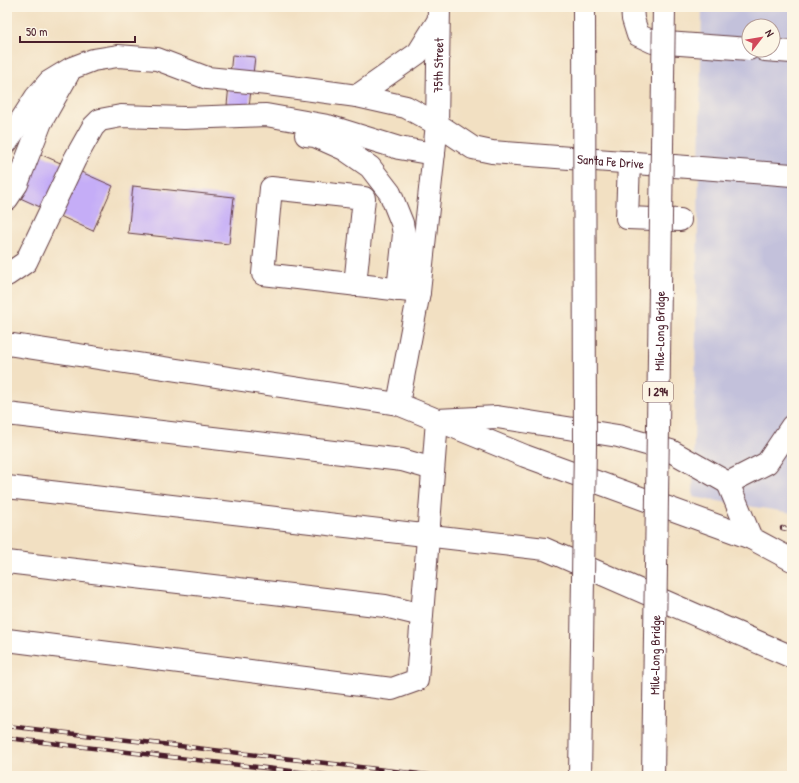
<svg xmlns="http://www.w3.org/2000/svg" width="799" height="783" font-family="'Patrick Hand',sans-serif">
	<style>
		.industrial { fill: #c3c1db; fill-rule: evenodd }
		.building { fill: #c5adf7 }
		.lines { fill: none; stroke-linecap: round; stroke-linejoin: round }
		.minor-casing { stroke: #633c42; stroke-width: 24 }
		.minor { stroke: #fff; stroke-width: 22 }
		.rail-casing { stroke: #4a1f2b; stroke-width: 4.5 }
		.rail { stroke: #fcf5e5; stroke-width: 3; stroke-dasharray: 9; stroke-linecap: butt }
		.highway-bridge-casing { stroke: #633c42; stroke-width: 24; stroke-linecap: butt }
		.highway-bridge { stroke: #fff; stroke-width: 22 }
		.labels { text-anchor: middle; stroke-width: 4; stroke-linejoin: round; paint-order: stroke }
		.shield { fill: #fcf5e5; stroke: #7f5f63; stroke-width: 1 }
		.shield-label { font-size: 12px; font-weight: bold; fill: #4a1f2b }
		.street-label { font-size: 13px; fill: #4a1f2b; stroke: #fcf5e5 }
	</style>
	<rect width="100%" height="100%" fill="#fcf5e5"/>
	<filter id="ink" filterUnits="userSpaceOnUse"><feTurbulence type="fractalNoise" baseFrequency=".025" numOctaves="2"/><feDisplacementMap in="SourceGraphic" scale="8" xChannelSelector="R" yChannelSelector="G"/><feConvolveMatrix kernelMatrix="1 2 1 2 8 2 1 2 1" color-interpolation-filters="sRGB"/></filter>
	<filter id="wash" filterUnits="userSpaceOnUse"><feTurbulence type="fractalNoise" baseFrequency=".012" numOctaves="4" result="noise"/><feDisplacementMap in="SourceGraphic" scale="16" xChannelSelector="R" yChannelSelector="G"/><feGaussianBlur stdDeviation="0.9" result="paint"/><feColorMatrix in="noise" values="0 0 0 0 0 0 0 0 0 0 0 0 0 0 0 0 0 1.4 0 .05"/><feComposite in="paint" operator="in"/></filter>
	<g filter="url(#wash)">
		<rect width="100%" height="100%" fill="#f2e0c2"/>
		<path class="industrial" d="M702 7H792V513L693 497ZM749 26H773V50H749Z"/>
		<g id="blocks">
			<g class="building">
				<polygon points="232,55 255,57 249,107 227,105"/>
				<polygon points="24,147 113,186 93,231 7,192"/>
				<polygon points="133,186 234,197 229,244 128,233"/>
			</g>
		</g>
	</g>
	<g filter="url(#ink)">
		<use href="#blocks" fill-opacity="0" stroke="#633c42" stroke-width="1"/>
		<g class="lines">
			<g class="minor-casing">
				<g id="minor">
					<polyline points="632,7 633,19 638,35 653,42 749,49"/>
					<polyline points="765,50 792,52"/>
					<polyline points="357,96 418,53 438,21"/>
					<polyline points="306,135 315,136 344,149 370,167 390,193 402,223 404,234 398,290"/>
					<path id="s1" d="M7 142 36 97 49 82 72 68 93 60 118 56 157 59 207 78 268 84 357 96 406 107 437 124 473 148 492 152 792 175"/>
					<polyline points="629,162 627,218 680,220"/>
					<polyline points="7,199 17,184 41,122 68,74"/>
					<polyline points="7,275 26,262 75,159 93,127 100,120 121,116 184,118 266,115 328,126 399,148 434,154"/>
					<path id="s2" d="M355 285 364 198 271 188 263 274 419 292 437 124 439 7"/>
					<polyline points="7,344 398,404 525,456 751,538"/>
					<polyline points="398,404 419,292"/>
					<polyline points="7,414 402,460 433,469"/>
					<polyline points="728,483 751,538 792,560"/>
					<polyline points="7,487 545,549 792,657"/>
					<polyline points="7,562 385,606 422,615"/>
					<polyline points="7,640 392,689 417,680 437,420 497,417 618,436 671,451 728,483 767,463 792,426"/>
				</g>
			</g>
			<use href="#minor" class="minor"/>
			<g class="rail-casing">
				<g id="rail">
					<polyline points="782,528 792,530"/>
					<polyline points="7,726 437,776"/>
					<polyline points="7,738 334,776"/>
				</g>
			</g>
			<use href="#rail" class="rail"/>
			<g class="highway-bridge-casing">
				<g id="highway-bridge">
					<polyline points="580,776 585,446 584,7"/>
					<path id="s3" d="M653 776 664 7"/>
				</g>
			</g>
			<use href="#highway-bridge" class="highway-bridge"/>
		</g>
	</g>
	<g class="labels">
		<rect class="shield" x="643" y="382" width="30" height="20" rx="3"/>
		<g class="shield-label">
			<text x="658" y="396">I 294</text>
		</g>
		<g class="street-label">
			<text dy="5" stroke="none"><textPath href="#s2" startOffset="652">75th Street</textPath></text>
			<text dy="5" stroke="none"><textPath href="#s1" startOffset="659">Santa Fe Drive</textPath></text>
			<text dy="5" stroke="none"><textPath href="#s3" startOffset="445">Mile-Long Bridge</textPath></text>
			<text dy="5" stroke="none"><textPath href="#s3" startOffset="121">Mile-Long Bridge</textPath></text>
		</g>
	</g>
	<rect width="799" height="783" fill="none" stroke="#fcf5e5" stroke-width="24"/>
	<g transform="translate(761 38) rotate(59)"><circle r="19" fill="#fcf5e5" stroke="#b59f9b"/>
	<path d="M0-3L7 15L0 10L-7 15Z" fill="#d1495b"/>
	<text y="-6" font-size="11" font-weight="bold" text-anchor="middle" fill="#4a1f2b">N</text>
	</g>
	<path d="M20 36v6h115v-6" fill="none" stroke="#4a1f2b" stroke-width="2"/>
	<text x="26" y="36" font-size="12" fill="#4a1f2b" stroke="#fcf5e5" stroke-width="3" paint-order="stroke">50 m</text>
</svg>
